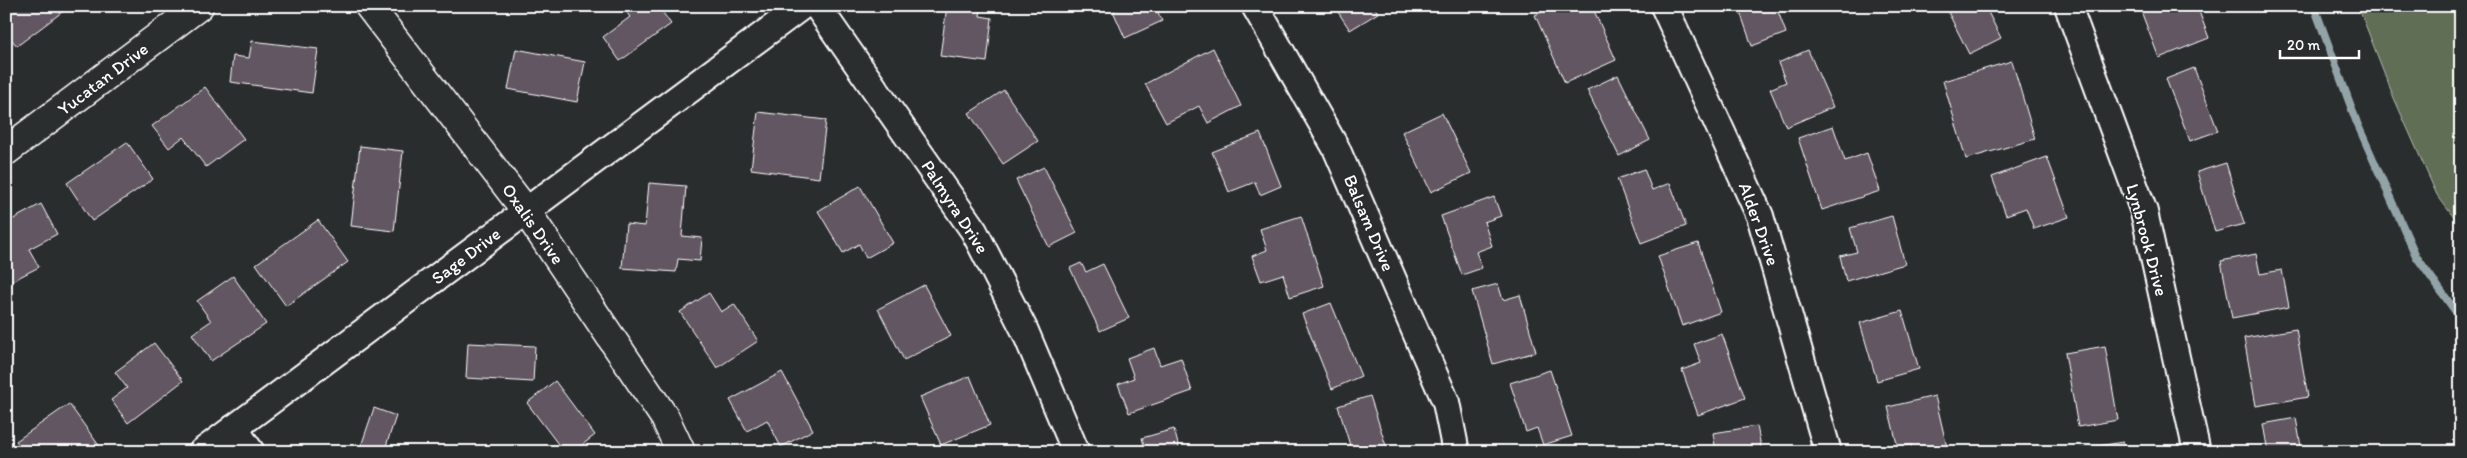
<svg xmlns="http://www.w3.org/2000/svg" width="2467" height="458" font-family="Itim,sans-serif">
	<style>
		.green { fill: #606e56; stroke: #b0b6aa }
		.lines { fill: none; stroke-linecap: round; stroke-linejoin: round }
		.stream { stroke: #93a4a9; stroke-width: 8 }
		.building { fill: #635764; stroke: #fff }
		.minor-casing { stroke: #fff; stroke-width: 30 }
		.tertiary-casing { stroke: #fff; stroke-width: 31 }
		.minor { stroke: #2a2d2e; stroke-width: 26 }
		.tertiary { stroke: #2a2d2e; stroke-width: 28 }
		.labels { text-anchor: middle; stroke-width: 4; stroke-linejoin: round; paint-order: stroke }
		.street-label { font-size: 18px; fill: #fff; stroke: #2a2d2e }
	</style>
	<rect width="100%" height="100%" fill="#2a2d2e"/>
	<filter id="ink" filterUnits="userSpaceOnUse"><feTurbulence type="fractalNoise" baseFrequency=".02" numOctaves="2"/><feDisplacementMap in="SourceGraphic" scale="10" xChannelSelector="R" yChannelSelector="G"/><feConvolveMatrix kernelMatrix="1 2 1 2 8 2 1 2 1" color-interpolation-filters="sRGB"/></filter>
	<g filter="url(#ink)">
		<polygon class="green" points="2358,6 2461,6 2461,227 2437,195 2394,98"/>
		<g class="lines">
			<polyline class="stream" points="2314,6 2357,123 2416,256 2461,319"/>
		</g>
		<g class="building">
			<polygon points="6,6 64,6 66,9 17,46 6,33"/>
			<polygon points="622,6 658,6 671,24 620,61 603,37 630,17"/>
			<polygon points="947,6 981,6 980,16 992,18 987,62 940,56"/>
			<polygon points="1125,6 1155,6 1162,21 1125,38 1113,11"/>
			<polygon points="1334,6 1374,6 1378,13 1350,30"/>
			<polygon points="1555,6 1592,6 1616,60 1565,83 1535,15"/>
			<polygon points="1738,6 1776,6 1786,33 1752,46"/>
			<polygon points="1945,6 1985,6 2001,38 1969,54"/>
			<polygon points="2139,6 2197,6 2209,38 2159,58"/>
			<polygon points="252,41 318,49 312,93 230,82 233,56 249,58"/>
			<polygon points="1213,48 1241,106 1208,123 1199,106 1166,123 1145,84"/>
			<polygon points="516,49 585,62 577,102 508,89"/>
			<polygon points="1808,50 1833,107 1786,127 1770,89 1786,82 1778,63"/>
			<polygon points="2012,61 2035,139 1966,159 1943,81"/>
			<polygon points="2194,68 2218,131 2190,141 2166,79"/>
			<polygon points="1618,75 1650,140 1619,156 1587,90"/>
			<polygon points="205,87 244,139 206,167 183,137 169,148 152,126"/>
			<polygon points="1004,90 1038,141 1003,164 969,113"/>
			<polygon points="758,112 826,120 819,178 751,169"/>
			<polygon points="1442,113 1471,173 1431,192 1402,132"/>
			<polygon points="1833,126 1845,161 1867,153 1880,191 1822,210 1798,138"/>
			<polygon points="1260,133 1281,186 1260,195 1255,182 1229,192 1212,152"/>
			<polygon points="127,142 153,179 92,221 67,183"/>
			<polygon points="360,146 403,151 394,231 351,226"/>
			<polygon points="2047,157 2069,217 2034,229 2026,208 2006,215 1992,177"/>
			<polygon points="2226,163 2244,224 2215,232 2197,172"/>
			<polygon points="1044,167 1077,233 1049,247 1016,180"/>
			<polygon points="1644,169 1652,190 1670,183 1686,226 1641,243 1617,179"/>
			<polygon points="649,183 686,186 682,236 702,238 700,261 678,259 676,272 622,268 626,224 645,226"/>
			<polygon points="860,186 893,243 866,258 859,244 843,253 818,211"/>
			<polygon points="1494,197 1501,216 1484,222 1492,246 1476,252 1482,268 1462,275 1441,216"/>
			<polygon points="41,204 57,234 29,249 39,267 6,284 6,223"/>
			<polygon points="1301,216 1324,286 1290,297 1283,274 1261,281 1252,256 1267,250 1260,229"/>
			<polygon points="1892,216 1905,264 1846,281 1840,256 1857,252 1850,228"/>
			<polygon points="318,220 348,262 286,306 256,264"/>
			<polygon points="1698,243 1721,312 1682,326 1658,256"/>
			<polygon points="2256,254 2260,274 2282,270 2289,307 2232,318 2221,261"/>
			<polygon points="1081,263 1086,272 1103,264 1129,318 1100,331 1070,268"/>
			<polygon points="233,276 266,324 211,361 192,334 211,321 197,301"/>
			<polygon points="1498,284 1503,300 1520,295 1536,352 1493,364 1472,291"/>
			<polygon points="924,285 951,336 904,360 878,309"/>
			<polygon points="709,293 721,312 734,304 758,341 717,368 680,312"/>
			<polygon points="1331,303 1361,376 1332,389 1302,314"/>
			<polygon points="1902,311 1919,369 1877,381 1860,323"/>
			<polygon points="2296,329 2308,397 2256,406 2244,338"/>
			<polygon points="1722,334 1745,398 1698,415 1682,370 1701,363 1694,344"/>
			<polygon points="154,343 183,381 128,423 111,400 127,388 115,372"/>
			<polygon points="468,343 535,346 533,382 466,378"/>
			<polygon points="2105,346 2118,420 2078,427 2065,353"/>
			<polygon points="1154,348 1160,365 1181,358 1192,391 1129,413 1118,384 1134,378 1127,358"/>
			<polygon points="1550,370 1572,436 1543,445 1537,428 1526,432 1510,383"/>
			<polygon points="782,372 813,430 781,447 767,420 747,431 730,400"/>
			<polygon points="970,376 990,425 941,445 920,397"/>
			<polygon points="555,381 595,435 573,452 564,452 527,403"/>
			<polygon points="1370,396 1388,452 1352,452 1338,406"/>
			<polygon points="1935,396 1948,452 1912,452 1911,445 1898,448 1888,407"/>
			<polygon points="69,404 100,447 94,452 24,452 16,441"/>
			<polygon points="374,408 396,416 384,452 359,452"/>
			<polygon points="2296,418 2302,452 2268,452 2263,424"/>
			<polygon points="1757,426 1762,452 1716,452 1713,433"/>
			<polygon points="1174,429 1180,452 1146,452 1142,438"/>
			<polygon points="2123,442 2125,452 2069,452 2068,451"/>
		</g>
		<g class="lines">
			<g class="minor-casing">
				<g id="minor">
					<polyline points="817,6 974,231 1025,331 1076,452"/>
					<polyline points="1255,6 1336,148 1446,402 1456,452"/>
					<polyline points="1664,6 1760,216 1828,452"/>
					<polyline points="2068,6 2144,212 2197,452"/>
					<polyline points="234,428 251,452"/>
					<polyline points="202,452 802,6"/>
				</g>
			</g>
			<g class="tertiary-casing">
				<g id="tertiary">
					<polyline points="369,6 526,211 665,418 681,452"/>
					<polyline points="6,151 199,6"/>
				</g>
			</g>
			<use href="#minor" class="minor"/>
			<use href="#tertiary" class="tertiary"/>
		</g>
	</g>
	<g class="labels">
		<g class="street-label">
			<text transform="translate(103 79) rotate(-37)" y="6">Yucatan Drive</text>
			<text transform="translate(955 207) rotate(57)" y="6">Palmyra Drive</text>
			<text transform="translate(1369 223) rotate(67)" y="6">Balsam Drive</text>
			<text transform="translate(533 224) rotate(55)" y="6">Oxalis Drive</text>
			<text transform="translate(1759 224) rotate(70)" y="6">Alder Drive</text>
			<text transform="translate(2147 240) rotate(75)" y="6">Lynbrook Drive</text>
			<text transform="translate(466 256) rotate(-37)" y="6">Sage Drive</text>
		</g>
	</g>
	<rect width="2467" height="458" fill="none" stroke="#2a2d2e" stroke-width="25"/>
	<rect x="12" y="12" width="2442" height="433" fill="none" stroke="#fff" stroke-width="2" filter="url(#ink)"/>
	<path d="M2280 50v8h79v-8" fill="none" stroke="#ffffff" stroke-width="2.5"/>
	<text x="2287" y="50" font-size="15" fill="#ffffff" stroke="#2a2d2e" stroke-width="4" paint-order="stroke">20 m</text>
</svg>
